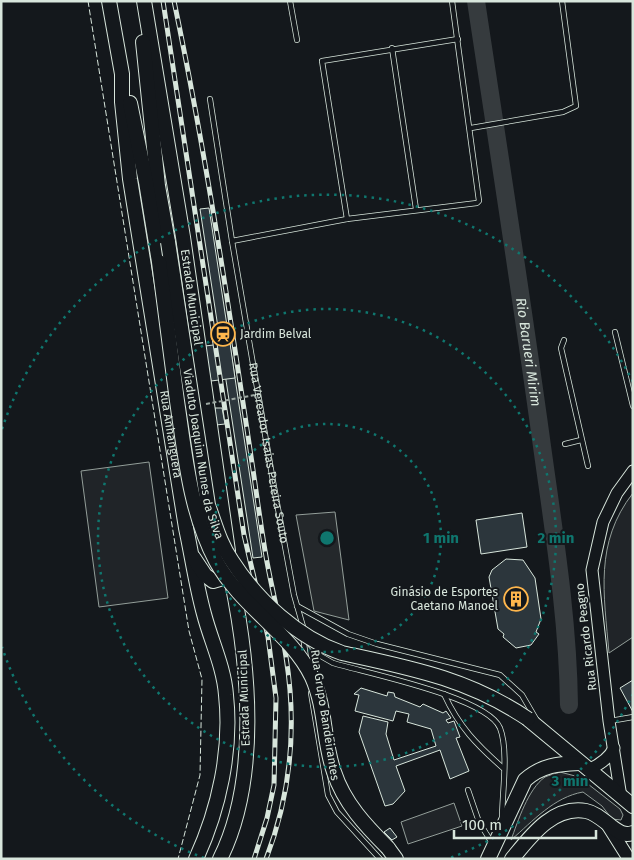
<svg xmlns="http://www.w3.org/2000/svg" width="634" height="860" font-family="'Fira Sans',sans-serif">
	<style>
		.green { fill: #202428; stroke: #939e99 }
		.parking { fill: #24282b; stroke: #939e99 }
		.lines { fill: none; stroke-linecap: round; stroke-linejoin: round }
		.river { stroke: #363b3e; stroke-width: 18 }
		.building { fill: #2c363c; stroke: #d8e6dc }
		.service-casing { stroke: #d8e6dc; stroke-width: 6 }
		.tertiary-casing { stroke: #d8e6dc; stroke-width: 13 }
		.secondary-casing { stroke: #d8e6dc; stroke-width: 14 }
		.primary-casing { stroke: #d8e6dc; stroke-width: 16 }
		.service { stroke: #14181c; stroke-width: 4.5 }
		.tertiary { stroke: #14181c; stroke-width: 11 }
		.secondary { stroke: #14181c; stroke-width: 12 }
		.primary { stroke: #14181c; stroke-width: 14 }
		.rail-casing { stroke: #d8e6dc; stroke-width: 5 }
		.rail { stroke: #14181c; stroke-width: 3; stroke-dasharray: 9; stroke-linecap: butt }
		.primary-bridge-casing { stroke: #d8e6dc; stroke-width: 16; stroke-linecap: butt }
		.path-bridge { stroke: #9da8a2; stroke-width: 2; stroke-dasharray: 4 2.5; stroke-linecap: butt }
		.primary-bridge { stroke: #14181c; stroke-width: 14 }
		.fence { stroke: #d8e6dc; stroke-width: 1; stroke-dasharray: 6 2.5; stroke-linecap: butt }
		.ring { fill: none; stroke: #0f766e; stroke-width: 2.5; stroke-dasharray: 2.5 5 }
		.labels { text-anchor: middle; stroke-width: 4; stroke-linejoin: round; paint-order: stroke }
		.street-label { font-size: 12px; fill: #d8e6dc; stroke: #14181c }
		.poi-label { font-size: 12px; fill: #d8e6dc; stroke: #14181c; text-anchor: start }
		.water-label { font-size: 14px; font-style: italic; fill: #d8e6dc; stroke: #14181c }
		.centre { fill: #0f766e; stroke: #14181c; stroke-width: 2.5 }
		.ring-label { font-size: 15px; text-anchor: middle; font-weight: bold; fill: #0f766e; stroke: #14181c; stroke-width: 4; stroke-linejoin: round; paint-order: stroke }
	</style>
	<rect width="100%" height="100%" fill="#14181c"/>
	<g class="green">
		<polygon points="149,462 168,598 99,607 81,471"/>
		<path d="M633 493V637L609 653C604 594 594 543 633 493Z"/>
		<path d="M560 772 579 777 620 809 623 815 621 820 612 819 602 806 583 792C554 797 533 821 511 840 518 821 528 789 545 777 549 775 556 774 560 772Z"/>
		<polygon points="454,803 462,826 408,844 401,822"/>
	</g>
	<polygon class="parking" points="335,512 349,620 314,611 296,515"/>
	<g class="lines">
		<path class="river" id="s1" d="M476 1C498 147 521 293 541 439 553 527 568 616 569 705"/>
	</g>
	<g class="building">
		<polygon points="209,208 235,378 262,557 253,558 200,209"/>
		<polygon points="230,343 235,378 211,381 205,346"/>
		<polygon points="215,408 222,408 225,424 216,425"/>
		<polygon points="522,513 527,547 481,554 476,520"/>
		<polygon points="506,559 523,560 535,578 541,619 536,632 539,634 531,645 516,648 503,637 504,634 498,629 489,577 492,570"/>
		<polygon points="633,680 633,712 620,688"/>
		<polygon points="361,688 387,696 388,692 394,693 395,697 420,707 423,704 443,713 446,711 451,718 446,720 448,723 454,721 460,737 456,738 469,771 450,779 440,750 396,766 405,791 393,804 385,806 359,732 363,716 388,722 386,734 394,760 436,746 431,729 407,722 409,714 396,711 393,721 355,711 359,695 354,694"/>
		<polygon points="390,828 397,837 392,840 384,832"/>
	</g>
	<g class="lines">
		<g class="service-casing">
			<g id="service">
				<polyline points="290,1 297,40"/>
				<polyline points="392,48 416,209"/>
				<polyline points="210,99 232,241 347,219 477,203 479,201 452,1"/>
				<polyline points="471,128 563,112 576,106 562,1"/>
				<polyline points="347,219 322,61 458,39"/>
				<path id="s2" d="M232 241 274 487 294 595 304 630"/>
				<polyline points="615,332 633,406"/>
				<polyline points="564,340 561,348 588,466"/>
				<polyline points="565,444 581,440"/>
				<polyline points="297,606 348,634 377,644 500,675 522,695 536,719"/>
				<polyline points="303,636 306,658"/>
				<path d="M308 642 319 655 333 663C366 673 487 697 500 728 509 751 502 794 502 819"/>
				<polyline points="311,693 328,795 337,812 380,859"/>
				<path d="M444 694C459 727 477 745 503 768"/>
				<polyline points="610,721 633,717"/>
				<polyline points="468,790 479,822 492,843"/>
			</g>
		</g>
		<g class="tertiary-casing">
			<g id="tertiary">
				<path d="M588 770C599 765 609 759 614 748"/>
				<polyline points="621,797 609,721 592,570 603,522 617,493 633,471"/>
			</g>
		</g>
		<g class="secondary-casing">
			<polyline id="secondary" points="607,824 629,859"/>
		</g>
		<g class="primary-casing">
			<g id="primary">
				<path id="s3" d="M109 1 122 74V102L130 179 186 528C192 556 196 585 204 614 211 641 224 667 226 695 232 750 219 809 196 859"/>
				<path id="s4" d="M144 1 183 237 228 551"/>
				<polyline points="143,42 158,186 168,242"/>
				<polyline points="130,103 146,182 159,262"/>
				<polyline points="193,557 205,575 213,581 223,578 230,567"/>
				<polyline points="528,719 633,806"/>
				<polyline points="388,848 396,859"/>
				<path d="M220 859C260 779 249 666 232 582"/>
				<path d="M488 859 525 780C542 765 558 764 579 763"/>
				<path d="M512 859C530 837 553 805 586 811 596 813 604 821 612 827 619 832 624 836 633 833"/>
			</g>
		</g>
		<use href="#service" class="service"/>
		<use href="#tertiary" class="tertiary"/>
		<use href="#secondary" class="secondary"/>
		<use href="#primary" class="primary"/>
		<g class="rail-casing">
			<g id="rail">
				<polyline points="163,1 244,535 268,637 276,698 274,785 267,818 254,859"/>
				<path d="M174 1C206 154 229 308 252 463 257 496 261 529 267 562 273 594 281 625 286 657 297 726 291 794 266 859"/>
			</g>
		</g>
		<use href="#rail" class="rail"/>
		<g class="primary-bridge-casing">
			<g id="primary-bridge">
				<path id="s5" d="M168 242 208 505C215 524 220 544 232 561 257 600 298 638 342 653 411 668 469 679 528 719"/>
				<path d="M159 262C165 308 171 354 177 401 185 455 190 512 216 561 241 607 291 633 312 677 326 708 323 741 334 772 344 803 366 826 388 848"/>
			</g>
		</g>
		<polyline class="path-bridge" points="206,404 260,394"/>
		<use href="#primary-bridge" class="primary-bridge"/>
		<polyline class="fence" points="88,1 189,631 202,679 200,775 178,859"/>
	</g>
	<g class="ring">
		<circle cx="327" cy="538" r="114"/>
		<circle cx="327" cy="538" r="229"/>
		<path d="M633 694A343 343 0 0 1 450 858M204 858A343 343 0 0 1 2 647M2 429A343 343 0 0 1 633 382"/>
	</g>
	<defs>
		<g id="station-ring" transform="scale(1.25)"><circle r="9.5" fill="#14181c" stroke="#ffb74d" stroke-width="1.5"/><path d="M-3-6H3Q5-6 5-4V2Q5 4 3 4L4.5 6H3L1.5 4h-3L-3 6H-4.5L-3 4Q-5 4-5 2V-4Q-5-6-3-6ZM-3.5-4v3h7v-3ZM-3.5 1v1.5H-2V1ZM2 1v1.5H3.5V1Z" fill="#ffb74d"/></g>
		<g id="building-ring" transform="scale(1.25)"><circle r="9.5" fill="#14181c" stroke="#ffb74d" stroke-width="1.5"/><path d="M-4-6H4V6H1V3H-1V6H-4ZM-2.5-4.3h1.7v1.8h-1.7ZM.8-4.3h1.7v1.8H.8ZM-2.5-1h1.7V.8h-1.7ZM.8-1h1.7V.8H.8Z" fill="#ffb74d"/></g>
	</defs>
	<g fill-rule="evenodd">
		<use href="#station-ring" x="223" y="334"/>
		<use href="#building-ring" x="516" y="599"/>
	</g>
	<g class="labels">
		<g class="street-label">
			<text dy="4" stroke="none"><textPath href="#s4" startOffset="300">Estrada Municipal</textPath></text>
			<text dy="4" stroke="none"><textPath href="#s3" startOffset="438">Rua Anhanguera</textPath></text>
			<text dy="4" stroke="none"><textPath href="#s5" startOffset="215">Viaduto Joaquim Nunes da Silva</textPath></text>
			<text dy="4" stroke="none"><textPath href="#s2" startOffset="215">Rua Vereador Isaias Pereira Souto</textPath></text>
			<text transform="translate(586 637) rotate(-97)" y="4">Rua Ricardo Peagno</text>
			<text transform="translate(244 698) rotate(-92)" y="4">Estrada Municipal</text>
			<text transform="translate(325 715) rotate(81)" y="4">Rua Grupo Bandeirantes</text>
		</g>
		<g class="poi-label">
			<text x="240" y="338">Jardim Belval</text>
			<text x="498" y="596" text-anchor="end">Ginásio de Esportes<tspan x="498" dy="14">Caetano Manoel</tspan></text>
		</g>
		<g class="water-label">
			<text dy="5" stroke="none"><textPath href="#s1" startOffset="355">Rio Barueri Mirim</textPath></text>
		</g>
	</g>
	<circle cx="327" cy="538" r="8" class="centre"/>
	<g class="ring-label">
		<text x="441" y="543">1 min</text>
		<text x="556" y="543">2 min</text>
		<text x="570" y="786">3 min</text>
	</g>
	<rect width="634" height="860" fill="none" stroke="#d8e6dc" stroke-width="5"/>
	<path d="M454 830v8h142v-8" fill="none" stroke="#d8e6dc" stroke-width="2.5"/>
	<text x="462" y="830" font-size="15" fill="#d8e6dc" stroke="#14181c" stroke-width="4" paint-order="stroke">100 m</text>
</svg>
